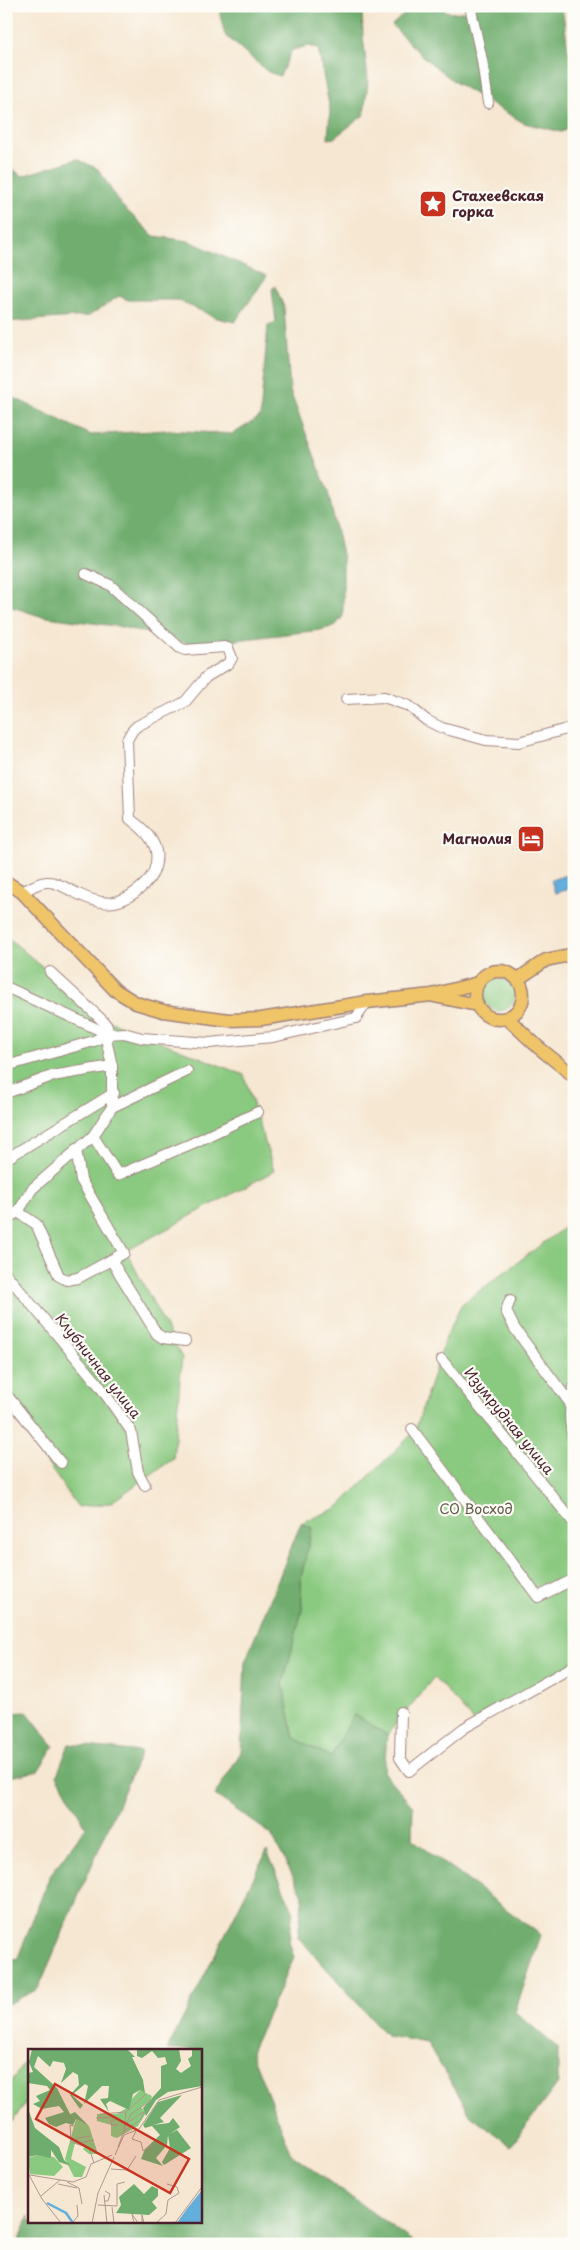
<svg xmlns="http://www.w3.org/2000/svg" width="580" height="2250" font-family="'Playpen Sans',sans-serif">
	<style>
		.green { fill: #8ac980; stroke: #6a7456 }
		.forest { fill: #6fad6e; stroke: #5c664c }
		.water { fill: #64aedc; stroke: #576684 }
		.lines { fill: none; stroke-linecap: round; stroke-linejoin: round }
		.minor-casing { stroke: #a0837e; stroke-width: 12 }
		.major-casing { stroke: #a0837e; stroke-width: 15 }
		.minor { stroke: #fff; stroke-width: 10 }
		.major { stroke: #f0c469; stroke-width: 12 }
		.labels { text-anchor: middle; stroke-width: 4.5; stroke-linejoin: round; paint-order: stroke }
		.poi-label { font-size: 14px; font-weight: bold; fill: #4a1f2b; stroke: #fdfcf7; text-anchor: start }
		.street-label { font-size: 14px; fill: #4a1f2b; stroke: #fdfcf7 }
		.park-label { font-size: 14px; fill: #605a49; stroke: #fdfcf7 }
		.inset-river { fill: none; stroke: #64aedc; stroke-width: 2.5 }
		.inset-road { fill: none; stroke: #b1978f; stroke-width: 1 }
		.view { fill: #c8321e; fill-opacity: 0.15; stroke: #c8321e; stroke-width: 2.5 }
		.inset-edge { fill: none; stroke: #4a1f2b; stroke-width: 2.5 }
	</style>
	<rect width="100%" height="100%" fill="#fdfcf7"/>
	<filter id="ink" filterUnits="userSpaceOnUse"><feTurbulence type="fractalNoise" baseFrequency=".02" numOctaves="2"/><feDisplacementMap in="SourceGraphic" scale="10" xChannelSelector="R" yChannelSelector="G"/><feConvolveMatrix kernelMatrix="1 2 1 2 8 2 1 2 1" color-interpolation-filters="sRGB"/></filter>
	<filter id="wash" filterUnits="userSpaceOnUse"><feTurbulence type="fractalNoise" baseFrequency=".0096" numOctaves="4" result="noise"/><feDisplacementMap in="SourceGraphic" scale="20" xChannelSelector="R" yChannelSelector="G"/><feGaussianBlur stdDeviation="1.12" result="paint"/><feColorMatrix in="noise" values="0 0 0 0 0 0 0 0 0 0 0 0 0 0 0 0 0 1.4 0 .05"/><feComposite in="paint" operator="in"/></filter>
	<g filter="url(#wash)">
		<rect width="100%" height="100%" fill="#f6e7d2"/>
		<g class="green">
			<polygon points="6,936 104,1019 244,1075 274,1171 126,1251 182,1358 173,1459 110,1503 78,1507 6,1405"/>
			<circle cx="499" cy="995" r="16"/>
			<polygon points="574,1220 574,1663 477,1725 434,1677 387,1735 354,1715 331,1757 294,1738 283,1684 302,1610 301,1578 312,1528 301,1523 337,1508 415,1431 446,1337 462,1304"/>
			<polygon points="29,2055 29,2100 6,2129 6,2090"/>
		</g>
		<g class="forest">
			<polygon points="221,6 362,6 363,36 368,80 364,115 334,138 328,139 330,110 318,48 308,46 292,50 280,76 268,72 225,35 220,15"/>
			<polygon points="413,6 436,6 451,13 472,11 478,6 562,6 568,50 574,58 574,126 561,132 524,123 456,83 421,55 392,25"/>
			<polygon points="77,159 98,169 121,205 154,236 189,241 267,276 235,322 217,318 177,300 128,300 119,296 89,316 6,322 6,164 22,176"/>
			<polygon points="275,286 284,307 290,391 328,492 343,559 343,616 335,626 320,630 195,645 122,627 40,616 6,605 6,394 91,435 167,430 233,434 260,417 268,325 276,322 272,289"/>
			<polygon points="301,1523 312,1528 301,1578 302,1610 283,1684 294,1738 331,1757 354,1714 387,1735 384,1773 413,1807 412,1839 541,1935 515,2012 558,2048 558,2083 511,2146 472,2117 427,2043 387,2036 298,1937 303,1895 271,1834 215,1795 241,1752 245,1662"/>
			<polygon points="27,1712 54,1746 38,1771 6,1778 6,1713"/>
			<polygon points="69,1744 141,1752 38,1989 6,2005 6,1957 17,1960 50,1875 86,1827 57,1775"/>
			<polygon points="267,1851 293,1911 289,1942 294,1957 251,2052 292,2155 412,2241 411,2244 18,2244 29,2216 29,2221 200,2221 200,2050 167,2050"/>
		</g>
		<polygon class="water" points="573,873 574,888 555,893 551,880"/>
	</g>
	<g filter="url(#ink)">
		<g class="lines">
			<g class="minor-casing">
				<g id="minor">
					<polyline points="470,6 482,60 488,103"/>
					<polyline points="346,699 384,697 409,706 426,720 442,728 486,740 519,742 574,727"/>
					<path d="M22 892C29 889 38 882 47 882 54 881 65 887 72 891 101 906 118 909 144 885 154 875 158 865 156 851 153 837 141 827 130 819L127 740 132 731 137 726 185 702 206 677 229 663 232 658 228 648 224 647 185 650 180 648 110 585 86 574"/>
					<polyline points="50,972 103,1021 107,1026 108,1034"/>
					<polyline points="6,987 108,1034"/>
					<polyline points="6,1066 94,1041 108,1034"/>
					<polyline points="6,1093 52,1076 112,1066 107,1043 108,1034 124,1033 142,1038 209,1043 273,1037 356,1018 367,1002"/>
					<polyline points="112,1107 187,1071"/>
					<polyline points="93,1136 118,1175 193,1143 258,1112"/>
					<polyline points="6,1159 114,1093"/>
					<polyline points="18,1212 36,1224 59,1276 67,1280 78,1278 124,1253 81,1180 76,1149"/>
					<polyline points="6,1219 18,1212 32,1189 93,1136 112,1107 112,1066"/>
					<polyline points="111,1260 157,1334 163,1338 185,1341"/>
					<polyline points="6,1274 99,1385 131,1431 138,1472 145,1485"/>
					<polyline points="510,1300 506,1311 515,1329 570,1403"/>
					<polyline points="442,1360 574,1523"/>
					<path d="M574 1388C569 1406 569 1424 574 1442"/>
					<polyline points="6,1394 61,1463"/>
					<polyline points="412,1429 538,1597 574,1579"/>
					<polyline points="401,1712 400,1758 409,1771 464,1728 574,1666"/>
				</g>
			</g>
			<g class="major-casing">
				<g id="major">
					<polyline points="6,882 22,892 115,990 136,1003 163,1011 229,1020 261,1019 367,1002 432,995 478,983"/>
					<circle cx="499" cy="995" r="24"/>
					<polyline points="518,979 546,960 574,954"/>
					<polyline points="434,996 477,1005"/>
					<polyline points="507,1018 538,1047 574,1076"/>
				</g>
			</g>
			<use href="#minor" class="minor"/>
			<use href="#major" class="major"/>
		</g>
	</g>
	<defs>
		<g id="sight-square" transform="scale(1.4375)"><rect x="-9" y="-9" width="18" height="18" rx="4" fill="#c8321e" stroke="#fdfcf7"/><path d="M0-6L1.8-2.2L6-1.7L2.9 1.2L3.7 5.4L0 3.3L-3.7 5.4L-2.9 1.2L-6-1.7L-1.8-2.2Z" fill="#fff"/></g>
		<g id="hotel-square" transform="scale(1.4375)"><rect x="-9" y="-9" width="18" height="18" rx="4" fill="#c8321e" stroke="#fdfcf7"/><path d="M-6-4.5h1.5V1H6V5H4.5V3h-9V5H-6ZM-4 0a1.8 1.8 0 1 1 3.6 0ZM.5 0V-2.5h3Q6-2.5 6 0Z" fill="#fff"/></g>
	</defs>
	<g fill-rule="evenodd">
		<use href="#sight-square" x="433" y="204"/>
		<use href="#hotel-square" x="531" y="839"/>
	</g>
	<g class="labels">
		<g class="poi-label">
			<text x="452" y="201">Стахеевская<tspan x="452" dy="16">горка</tspan></text>
			<text x="512" y="844" text-anchor="end">Магнолия</text>
		</g>
		<g class="street-label">
			<text transform="translate(98 1366) rotate(52)" y="5">Клубничная улица</text>
			<text transform="translate(509 1421) rotate(51)" y="5">Изумрудная улица</text>
		</g>
		<g class="park-label">
			<text x="476" y="1514">СО Восход</text>
		</g>
	</g>
	<g transform="translate(28 2049)">
		<rect width="174" height="174" fill="#f6e7d2"/>
		<path d="M112 41 124 47 122 52 113 58 118 64 110 77 89 89 83 87V76L69 72V65H89L100 58 101 60V53ZM48 70 61 77 70 105H61L55 100 57 97 47 94 43 110 58 118 54 128H46L37 110ZM9 106 26 108 35 118 26 127 2 125 0 109Z" fill="#8ac980"/>
		<path d="M4 0H99L107 8H104L115 31 117 44 112 41 105 45 101 61 82 52 78 55 81 63 72 50 80 49 81 37H74L56 55 60 37 57 35 44 46 55 56 52 60 42 46 51 36 50 26 45 23 33 34 38 20 36 14 25 12 22 18 10 7 6 18 29 39 42 65H38H43L47 63 61 77 48 70 45 76 38 74 28 78 21 75 17 69 36 63 31 57 14 60 5 55 12 52 8 47 22 41 19 37 0 34V24L5 23 1 13ZM109 0H151L153 12 148 20 153 24 163 17 160 10 164 7V0H174V37L140 43 128 51 118 67 115 59 133 39V17L139 15 137 8 130 9 124 2 114 9 109 7ZM154 46 132 69 136 73 125 76 141 74 145 69 152 78 142 85 149 81 163 99 136 116 134 113 142 99 140 86 139 96 128 109 135 117 113 110 117 100 132 86 124 77 117 79 115 76 130 53ZM0 60 7 79 31 98 36 111 43 117 31 113 23 101V109L9 106 0 108ZM106 135 116 145 124 137 130 140V147L124 153 129 159 121 166 88 164 93 156 91 148Z" fill="#6fad6e"/>
		<path d="M174 141V174H149L158 161Z" fill="#64aedc"/>
		<path class="inset-river" d="M19 154 38 164 45 174"/>
		<path class="inset-road" d="M72 65 98 63M68 69 88 68M89 71H83V76H90M99 74 115 63M46 77 42 76 43 93 61 99 66 114M97 77 103 65 124 51M96 82 113 70 116 63M108 82 104 90 113 93 115 102 124 96M48 93 49 89 63 87M50 94 66 91M90 98 96 82 98 63 118 45M87 106 96 86 111 80 131 51 174 38M83 120 99 121 108 107M0 124 14 150 33 174M2 126 45 133 58 128 63 115 84 106M39 133 51 139 54 155M30 135 49 139M76 146 79 174M13 147 32 131M76 152H80L82 145 77 142M70 156 89 157V135L97 133M84 158 86 174M44 174 50 167 49 156M64 174 70 144 86 108M106 174 104 165 110 174M114 174V166L116 174M128 174 138 165 140 151 151 144 149 138 139 135M147 174 174 138"/>
		<path class="view" d="M27 35 161 110 142 144 8 70Z"/>
		<rect width="174" height="174" class="inset-edge"/>
	</g>
	<rect width="580" height="2250" fill="none" stroke="#fdfcf7" stroke-width="25"/>
</svg>
